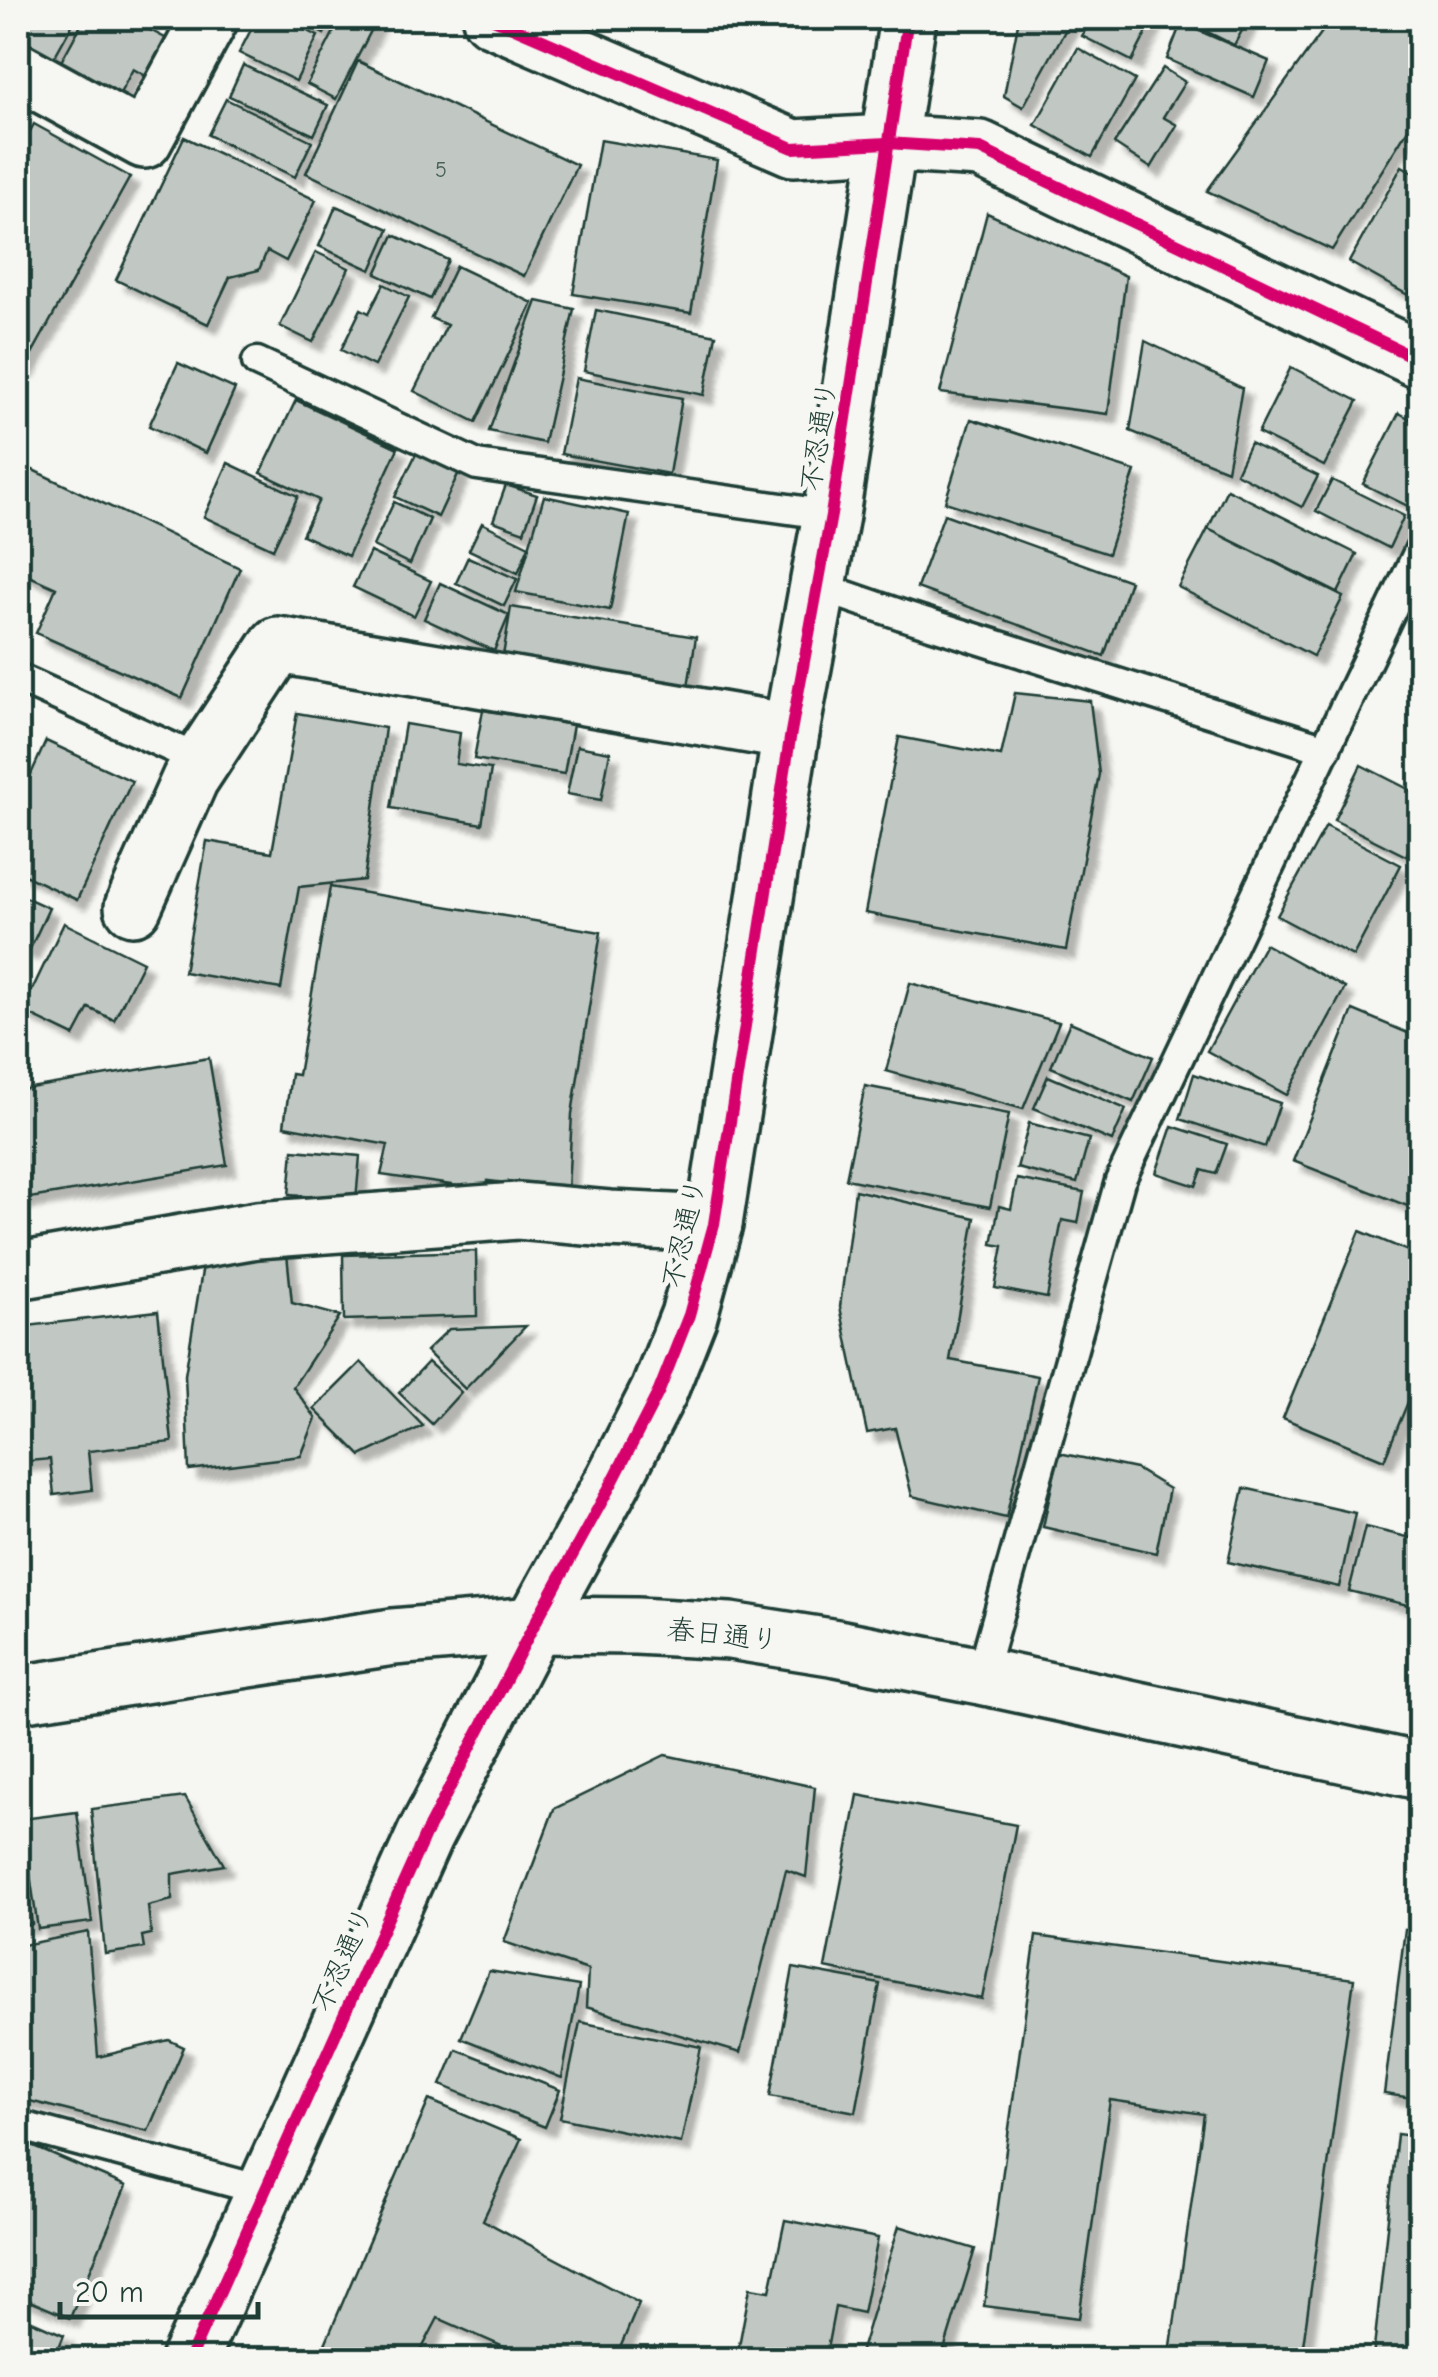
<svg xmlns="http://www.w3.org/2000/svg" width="1438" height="2377" font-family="'Comic Neue','Klee One',sans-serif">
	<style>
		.building { fill: #c1c8c3; stroke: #1f3d34; stroke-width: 2.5; filter: url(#shadow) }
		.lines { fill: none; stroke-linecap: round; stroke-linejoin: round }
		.service-casing { stroke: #1f3d34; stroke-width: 35 }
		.minor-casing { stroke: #1f3d34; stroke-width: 62 }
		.tertiary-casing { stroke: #1f3d34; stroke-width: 62 }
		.secondary-casing { stroke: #1f3d34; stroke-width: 62 }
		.trunk-casing { stroke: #1f3d34; stroke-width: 62 }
		.service { stroke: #f6f6f2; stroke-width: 28 }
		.minor { stroke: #f6f6f2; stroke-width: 55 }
		.tertiary { stroke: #f6f6f2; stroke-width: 55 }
		.secondary { stroke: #f6f6f2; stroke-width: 55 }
		.trunk { stroke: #f6f6f2; stroke-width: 55 }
		.cycleway-casing { stroke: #f6f6f2; stroke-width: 19 }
		.cycleway { stroke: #d6006c; stroke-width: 12 }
		.labels { text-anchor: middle; stroke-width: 10; stroke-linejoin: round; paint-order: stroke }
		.number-label { font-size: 22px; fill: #486058 }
		.street-label { font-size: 28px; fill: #1f3d34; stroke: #f6f6f2 }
	</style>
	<defs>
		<filter id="shadow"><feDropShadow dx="9" dy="9" stdDeviation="2.5" flood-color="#0004"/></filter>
	</defs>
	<rect width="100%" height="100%" fill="#f6f6f2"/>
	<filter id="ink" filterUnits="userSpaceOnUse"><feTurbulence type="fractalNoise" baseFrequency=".01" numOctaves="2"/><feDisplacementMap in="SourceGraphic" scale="20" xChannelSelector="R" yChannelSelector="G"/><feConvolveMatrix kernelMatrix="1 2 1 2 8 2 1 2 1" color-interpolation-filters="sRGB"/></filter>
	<g filter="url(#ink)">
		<g class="building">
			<polygon points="18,18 76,18 52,61 18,42"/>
			<polygon points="85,18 127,18 167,39 146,76 133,69 117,99 58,67"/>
			<polygon points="257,18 281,18 318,36 296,81 239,53"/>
			<polygon points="293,18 333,18 324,34"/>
			<polygon points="341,18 373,18 377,19 336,99 307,84"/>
			<polygon points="1019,18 1072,18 1023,107 1004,96"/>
			<polygon points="1092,18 1154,18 1132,61 1082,36"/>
			<polygon points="1191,18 1249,18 1234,45 1188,22"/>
			<polygon points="1332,18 1420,18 1420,110 1332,250 1207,191"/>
			<polygon points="1181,23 1269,61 1254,97 1167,59"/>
			<polygon points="1078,48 1135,80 1092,157 1035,125"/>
			<polygon points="358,61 577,165 524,276 306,173"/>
			<polygon points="243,65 328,105 314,135 229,96"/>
			<polygon points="1163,68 1185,82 1163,117 1177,125 1151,168 1114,144"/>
			<polygon points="226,99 312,141 295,177 208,135"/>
			<polygon points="34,124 130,177 24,368 18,365 18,153"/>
			<polygon points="184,137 316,200 286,261 267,251 259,270 230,277 208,324 116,280"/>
			<polygon points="600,140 717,160 691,313 573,294"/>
			<polygon points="1402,166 1420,176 1420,273 1408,295 1349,262"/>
			<polygon points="336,206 389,229 371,270 319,246"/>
			<polygon points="987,213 1126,276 1108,414 940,393"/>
			<polygon points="394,235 448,260 430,299 376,274"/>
			<polygon points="316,252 349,268 313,342 280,326"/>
			<polygon points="456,266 533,303 476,422 414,391 447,325 431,318"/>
			<polygon points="384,284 409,297 374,366 341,350 361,309 369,313"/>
			<polygon points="537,301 574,309 544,443 489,431"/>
			<polygon points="596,310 716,335 704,395 584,371"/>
			<polygon points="1145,341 1242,388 1227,470 1130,431"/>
			<polygon points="178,363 235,389 206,453 149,426"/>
			<polygon points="1291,367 1358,401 1324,466 1258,433"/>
			<polygon points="576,378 682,398 669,474 561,454"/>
			<polygon points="296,400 398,448 348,556 302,535 319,500 261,473"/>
			<polygon points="1399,413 1420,424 1420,496 1414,509 1363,484"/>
			<polygon points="971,419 1135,471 1108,554 945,502"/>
			<polygon points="1250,443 1318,476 1302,507 1236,473"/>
			<polygon points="418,450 460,470 438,517 395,497"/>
			<polygon points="18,463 240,568 182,698 36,633 56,588 18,571"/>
			<polygon points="228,463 298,496 273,549 204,517"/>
			<polygon points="1332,480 1404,516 1389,548 1316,511"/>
			<polygon points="506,485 537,495 524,532 493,521"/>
			<polygon points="1227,489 1357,554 1338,593 1208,529"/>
			<polygon points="544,496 629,514 610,610 516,592"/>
			<polygon points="394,502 430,519 410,564 373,546"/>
			<polygon points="944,514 1130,581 1104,656 917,588"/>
			<polygon points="482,523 529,546 518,573 469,550"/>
			<polygon points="1208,529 1343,597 1313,656 1178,587"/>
			<polygon points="370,552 431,581 414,616 353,587"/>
			<polygon points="468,557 517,579 504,606 456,583"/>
			<polygon points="440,583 509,615 494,651 424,619"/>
			<polygon points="511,607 696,637 687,693 502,662"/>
			<polygon points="1015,693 1090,701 1099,774 1066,950 865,913 899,737 1001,756"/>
			<polygon points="483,710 573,725 564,774 474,759"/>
			<polygon points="297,713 385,728 364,880 299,887 281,989 184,972 207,841 272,852"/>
			<polygon points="405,724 460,733 456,764 491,769 482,824 391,808"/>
			<polygon points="46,741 132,781 77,900 18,872 18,803"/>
			<polygon points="577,746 610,752 601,800 567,794"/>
			<polygon points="1361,765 1420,795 1420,827 1406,856 1334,820"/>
			<polygon points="1326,826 1401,865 1353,956 1277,916"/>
			<polygon points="330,887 601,932 572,1114 568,1190 488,1181 487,1190 381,1175 388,1145 284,1126 291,1074 298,1075"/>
			<polygon points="18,894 49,908 29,951 18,946"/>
			<polygon points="64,923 143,962 114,1020 89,1008 74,1036 22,1011"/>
			<polygon points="1265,944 1345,988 1287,1095 1207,1051"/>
			<polygon points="910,983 1059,1022 1023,1109 886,1071"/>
			<polygon points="1353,1010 1420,1038 1420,1211 1293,1161"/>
			<polygon points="1070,1022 1153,1057 1133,1102 1051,1067"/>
			<polygon points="209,1058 227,1165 18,1200 18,1090"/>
			<polygon points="1194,1074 1280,1103 1265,1147 1180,1119"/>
			<polygon points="1048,1076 1126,1109 1112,1141 1034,1108"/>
			<polygon points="865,1086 1009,1114 990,1207 846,1179"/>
			<polygon points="1029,1123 1089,1139 1077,1183 1017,1168"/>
			<polygon points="1172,1126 1227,1144 1216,1174 1202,1170 1196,1186 1156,1173"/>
			<polygon points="293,1150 360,1156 356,1200 289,1195"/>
			<polygon points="1017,1179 1084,1192 1078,1223 1062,1220 1047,1298 995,1288 1003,1246 992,1244 999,1206 1011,1209"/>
			<polygon points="855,1190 975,1218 950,1360 1038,1376 1006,1518 912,1496 895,1428 867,1433 840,1307"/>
			<polygon points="1360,1231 1420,1256 1420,1373 1384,1460 1283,1418"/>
			<polygon points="286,1244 292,1303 340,1316 293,1387 316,1418 301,1456 189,1470 185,1375 205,1253"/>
			<polygon points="476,1251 477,1316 344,1320 343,1255"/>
			<polygon points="158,1311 172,1442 88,1451 92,1490 54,1495 50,1459 18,1462 18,1327"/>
			<polygon points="526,1326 465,1389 426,1351 449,1329"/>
			<polygon points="361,1362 423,1426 361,1456 314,1409"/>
			<polygon points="428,1362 461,1392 432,1424 399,1393"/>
			<polygon points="1059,1453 1136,1469 1169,1489 1156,1553 1043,1527"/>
			<polygon points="1244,1488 1355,1513 1339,1587 1228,1562"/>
			<polygon points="1365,1527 1420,1540 1420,1608 1349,1591"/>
			<polygon points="665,1755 815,1787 806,1877 786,1870 740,2053 586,2007 588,1970 504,1942 554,1809"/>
			<polygon points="858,1795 1016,1825 982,1999 825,1968"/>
			<polygon points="185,1797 224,1865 172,1874 172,1900 148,1906 151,1934 142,1936 144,1948 105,1954 91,1809"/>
			<polygon points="77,1812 92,1922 38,1929 22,1819"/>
			<polygon points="18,1831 32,1924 18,1926"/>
			<polygon points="1405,1929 1420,1931 1420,2099 1384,2094"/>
			<polygon points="88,1932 98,2057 169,2040 184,2047 148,2131 18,2098 18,1946"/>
			<polygon points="1036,1936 1354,1979 1301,2360 1169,2360 1204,2114 1110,2100 1079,2318 984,2306"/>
			<polygon points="793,1968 880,1984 856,2112 770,2096"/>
			<polygon points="489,1971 579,1986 562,2078 461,2038"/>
			<polygon points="580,2022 701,2047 681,2143 560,2118"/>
			<polygon points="456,2049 560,2090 545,2127 441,2085"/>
			<polygon points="429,2100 521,2139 483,2220 639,2303 615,2360 533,2360 438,2318 416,2360 366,2360 325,2344"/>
			<polygon points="1397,2134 1420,2137 1420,2360 1373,2358"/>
			<polygon points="18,2140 126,2186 70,2318 18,2296"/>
			<polygon points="785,2220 878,2238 863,2313 835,2307 825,2360 753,2360 737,2356 750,2288 770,2291"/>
			<polygon points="899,2226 975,2249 941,2360 858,2360"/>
			<polygon points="18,2315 64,2335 54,2360 18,2360"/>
		</g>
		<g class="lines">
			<g class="service-casing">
				<g id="service">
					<polyline points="257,362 477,465 831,515"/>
					<polyline points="818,586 902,615 1326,749"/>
					<polyline points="18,678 202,761"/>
					<polyline points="981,1676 1120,1181 1420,549"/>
					<polyline points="18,2125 265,2191"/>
				</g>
			</g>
			<g class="minor-casing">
				<g id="minor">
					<polyline points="491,18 793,148 887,143"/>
					<polyline points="18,71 144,140 210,18"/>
					<polyline points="133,907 190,779 278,645 791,732"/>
					<polyline points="18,1271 257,1230 518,1211 609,1219 714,1224"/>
				</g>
			</g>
			<g class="tertiary-casing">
				<polyline id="tertiary" points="887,143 980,149 1420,360"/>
			</g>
			<g class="secondary-casing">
				<polyline id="secondary" points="189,2360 425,1835 534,1625 613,1481 659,1391 689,1315 714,1224 791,732 831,515 908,18"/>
			</g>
			<g class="trunk-casing">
				<polyline id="trunk" points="18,1694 393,1637 534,1625 636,1626 730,1631 837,1648 981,1676 1420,1771"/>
			</g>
			<use href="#service" class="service"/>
			<use href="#minor" class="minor"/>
			<use href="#tertiary" class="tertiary"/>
			<use href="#secondary" class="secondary"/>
			<use href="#trunk" class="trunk"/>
			<g class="cycleway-casing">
				<g id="cycleway">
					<polyline points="491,18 793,148 887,143 980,149 1420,360"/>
					<polyline points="189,2360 425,1835 534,1625 613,1481 659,1391 689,1315 714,1224 791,732 831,515 908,18"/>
				</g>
			</g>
			<use href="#cycleway" class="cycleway"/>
		</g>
	</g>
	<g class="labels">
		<g class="number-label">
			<text x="441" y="177">5</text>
		</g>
		<g class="street-label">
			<text transform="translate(818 436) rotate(-81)" y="10">不忍通り</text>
			<text transform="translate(683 1233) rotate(-77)" y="10">不忍通り</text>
			<text transform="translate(723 1634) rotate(6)" y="10">春日通り</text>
			<text transform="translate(342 1959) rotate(-66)" y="10">不忍通り</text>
		</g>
	</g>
	<rect width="1438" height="2377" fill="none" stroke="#f6f6f2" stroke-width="60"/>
	<rect x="30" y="30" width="1378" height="2317" fill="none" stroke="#1f3d34" stroke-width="4" filter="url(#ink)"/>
	<path d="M60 2302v15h198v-15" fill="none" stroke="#1f3d34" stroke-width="5"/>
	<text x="75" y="2302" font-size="30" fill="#1f3d34" stroke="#f6f6f2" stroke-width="8" paint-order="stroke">20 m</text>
</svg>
